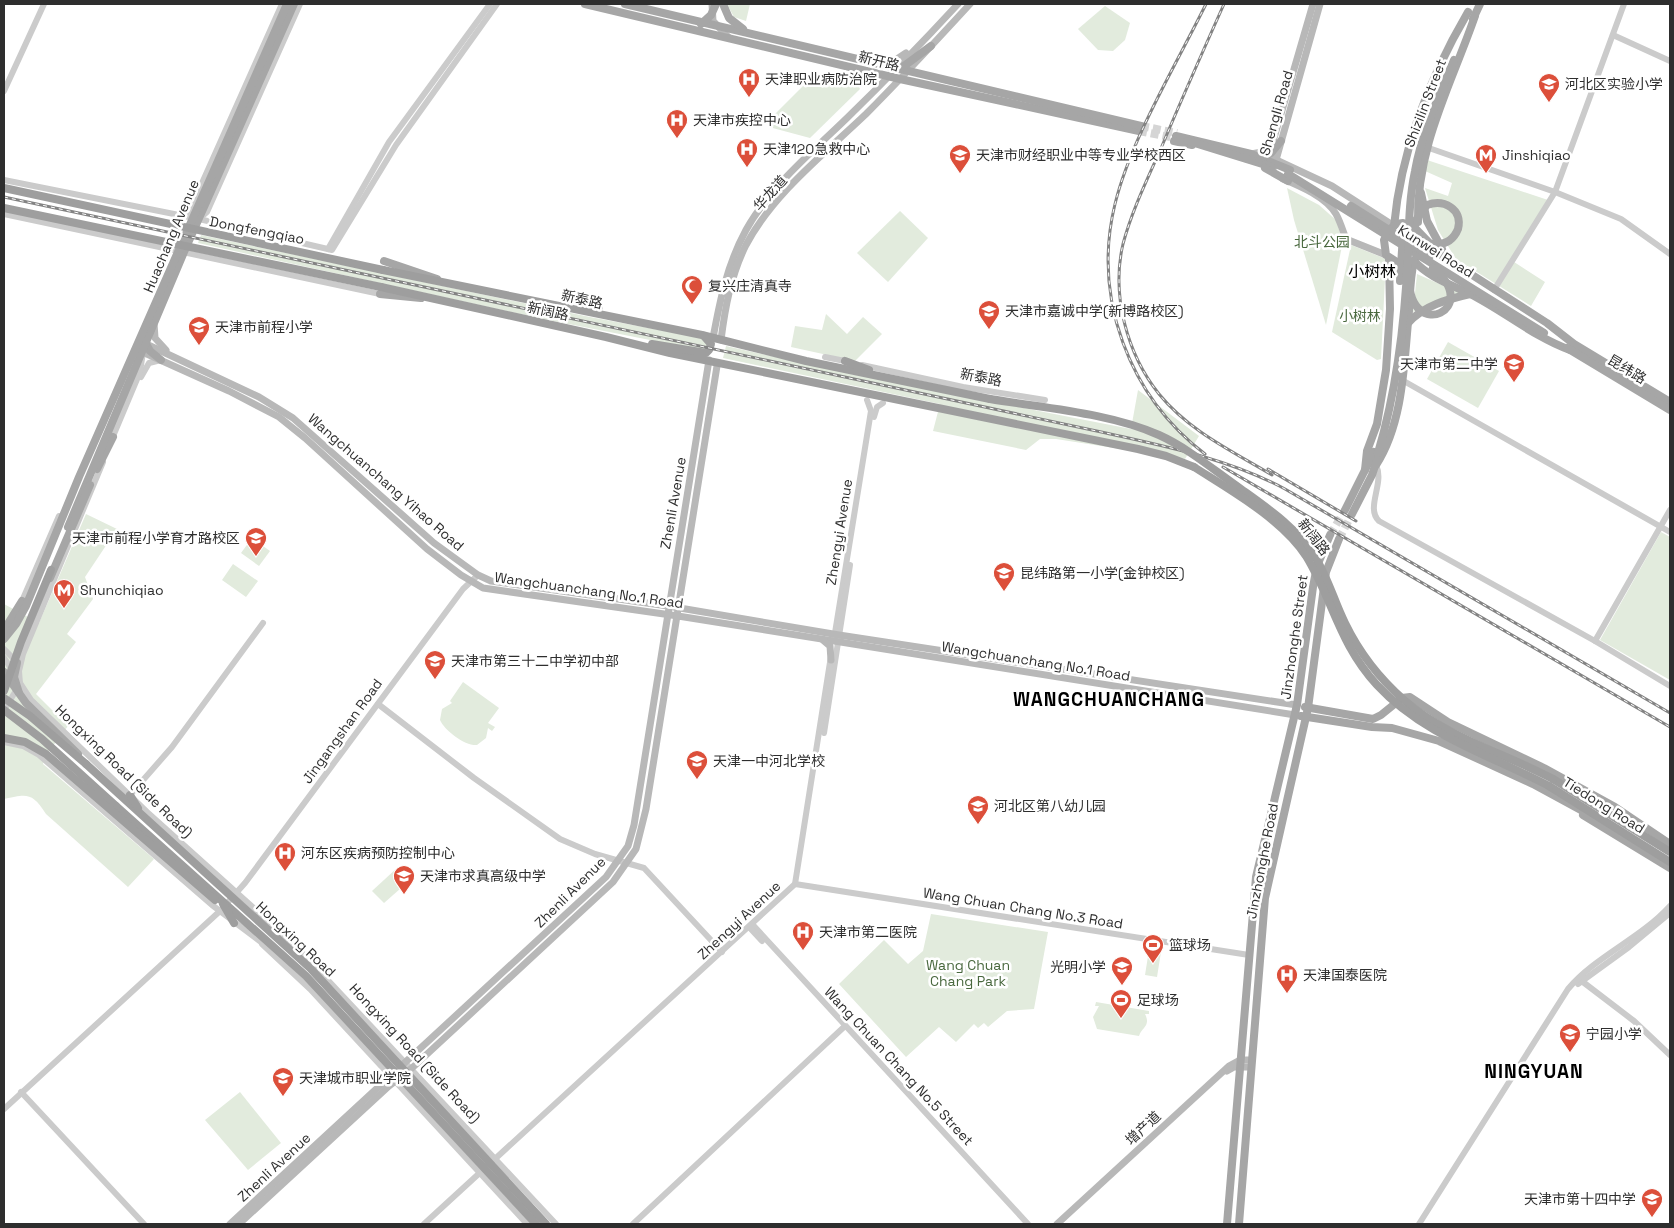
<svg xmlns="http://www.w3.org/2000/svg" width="1674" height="1228" font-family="'Space Grotesk','Noto Sans SC',sans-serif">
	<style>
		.green { fill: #e2ebdd }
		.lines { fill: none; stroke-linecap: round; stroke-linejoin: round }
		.primary-tunnel { stroke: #d5d5d5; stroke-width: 8; stroke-dasharray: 8 4; stroke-linecap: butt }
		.tertiary { stroke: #cbcbcb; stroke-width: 6 }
		.secondary { stroke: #b8b8b8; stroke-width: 7 }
		.primary { stroke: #a6a6a6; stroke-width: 8 }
		.trunk { stroke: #9e9e9e; stroke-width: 8 }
		.rail-casing { stroke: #838383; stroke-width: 3 }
		.rail { stroke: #fff; stroke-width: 1; stroke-dasharray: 4; stroke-linecap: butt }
		.primary-bridge { stroke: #a6a6a6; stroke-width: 8 }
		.trunk-bridge { stroke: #9e9e9e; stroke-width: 8 }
		.labels { text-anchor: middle; stroke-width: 5; stroke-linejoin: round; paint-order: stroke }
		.street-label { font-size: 14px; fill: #2e2e2e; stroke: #fff }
		.poi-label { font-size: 14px; fill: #2e2e2e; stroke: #fff; text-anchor: start }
		.park-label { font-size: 14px; fill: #49683e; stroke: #fff }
		.quarter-label { font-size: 16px; fill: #000; stroke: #fff }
		.district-label { font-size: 19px; font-weight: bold; letter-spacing: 1px; fill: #000; stroke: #fff }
	</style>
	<rect width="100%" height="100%" fill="#fff"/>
	<g class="green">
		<polygon points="727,4 750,4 746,21 734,17"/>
		<polygon points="1105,6 1130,23 1125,40 1113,51 1098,50 1078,29"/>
		<polygon points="813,76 858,85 860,89 810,138 769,127 769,120"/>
		<polygon points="1427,160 1548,200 1511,260 1545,282 1531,306 1456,259 1438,230 1425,188 1448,196 1452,183 1425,171"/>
		<polygon points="1287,188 1319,205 1336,220 1343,241 1326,325 1294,220"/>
		<polygon points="900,211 928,238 888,282 857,253"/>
		<polygon points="201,235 590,317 702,338 708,343 707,349 701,350 543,319 198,243"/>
		<polygon points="1351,245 1386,259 1381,359 1377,360 1332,332"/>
		<polygon points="1417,274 1460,293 1413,312"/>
		<polygon points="826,314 847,334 863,317 882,334 855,361 791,347 795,326 822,330"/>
		<polygon points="1448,342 1499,371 1478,408 1427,379"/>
		<polygon points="726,346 851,374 1131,429 1138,390 1199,436 1185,459 1056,439 1040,439 1026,450 933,431 940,404 723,358"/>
		<path d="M86 514 117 529 85 577 93 599 67 634 76 642 36 694 68 726 46 755 43 764 154 859 128 887 46 814C32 792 27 794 4 799V604L39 623Z"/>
		<polygon points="1661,532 1670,537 1670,680 1600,640"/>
		<polygon points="252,538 270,551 259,566 241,553"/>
		<polygon points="233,564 258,581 246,597 222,580"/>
		<path d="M463 682 499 708 488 723 495 727 492 731 488 728 486 738 477 745C465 746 445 731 440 720L442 709 452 703 450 701Z"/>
		<polygon points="397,868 409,881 384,903 372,891"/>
		<polygon points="931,914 1048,932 1034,1009 1007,1011 988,1027 984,1023 978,1028 974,1024 956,1042 939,1027 906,1057 839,984 884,940 908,964 923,951"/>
		<polygon points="1149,950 1161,952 1157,977 1145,975"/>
		<path d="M1096 1002 1149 1011V1014H1145C1151 1026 1142 1027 1139 1036L1097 1029 1093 1017 1099 1006H1095Z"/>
		<polygon points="240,1092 281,1143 248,1170 205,1120"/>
	</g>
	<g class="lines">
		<g class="primary-tunnel">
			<polyline points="1141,126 1177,133"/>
			<polyline points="1139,131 1175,138"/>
			<polyline points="1330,535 1345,510"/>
			<polyline points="1339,539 1352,514"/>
		</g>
		<g class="tertiary">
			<polyline points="1613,35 1670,61"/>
			<polyline points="4,91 44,4"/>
			<polyline points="1426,147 1555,192 1621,219 1670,254"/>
			<polyline points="4,180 199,219 332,250 396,145 497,4"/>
			<polyline points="4,214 380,294"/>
			<polyline points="191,218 190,210 282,4"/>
			<polyline points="199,219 207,212 300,4"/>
			<polyline points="328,249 389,142 490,4"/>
			<polyline points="1494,290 1555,192 1624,4"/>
			<polyline points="825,357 850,362"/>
			<polyline points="862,365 963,387 1045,400"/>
			<polyline points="141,377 149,363 161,360"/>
			<polyline points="1402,380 1670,532"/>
			<polyline points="874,417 877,407 883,403"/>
			<polyline points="111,441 140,372 143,352"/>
			<path d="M1376 465C1385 483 1365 508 1379 521L1595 641 1670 686"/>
			<polyline points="22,601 59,516"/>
			<polyline points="834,639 871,411 867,400"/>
			<polyline points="1595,641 1670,510"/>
			<polyline points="4,649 17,662"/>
			<polyline points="4,658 13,671"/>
			<polyline points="18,680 31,700 147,812 295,945 556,1224"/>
			<polyline points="378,704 474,778 560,839 595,854 644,868 722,952"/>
			<polyline points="4,710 20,684 19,671 23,654 103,462"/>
			<polyline points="824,733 850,565"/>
			<polyline points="4,742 23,746 39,755 212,905 265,945"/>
			<polyline points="130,795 172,747 263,623"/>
			<polyline points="795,884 1249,955"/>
			<polyline points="752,924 1028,1224"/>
			<polyline points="749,927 762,941"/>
			<polyline points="262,944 310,989 527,1224"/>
			<polyline points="1579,979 1634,1021 1670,1055"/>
			<polyline points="1578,984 1629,947 1670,913"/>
			<polyline points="21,1092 144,1224"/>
			<polyline points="4,1109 220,911 245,883 463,589 478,575"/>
			<polyline points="424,1224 795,884 831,656"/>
			<polyline points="633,1224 845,1026"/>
			<path d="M1419 1224 1568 989C1596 956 1640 939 1670 906"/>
		</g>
		<g class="secondary">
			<polyline points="712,4 713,21 729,38"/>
			<polyline points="880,62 894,61 906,53"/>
			<polyline points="1251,154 1262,152 1271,143"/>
			<polyline points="1269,155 1313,4"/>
			<polyline points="1272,158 1332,186 1394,226"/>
			<polyline points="1274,167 1320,4"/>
			<path d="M1283 179C1300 186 1326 197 1336 214 1340 221 1343 231 1346 239L1386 255"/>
			<polyline points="154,323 155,338 166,350"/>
			<path d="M713 338C720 300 727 265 746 230 770 187 812 152 847 118 885 81 922 43 958 4"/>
			<path d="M721 340C725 308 731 275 746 245 773 194 824 154 866 114 902 78 936 41 970 4"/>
			<polyline points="144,343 259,397 293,418 434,543 478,575 491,581 668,606 839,635 1297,705"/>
			<polyline points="138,350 229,391 279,417 305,438 427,549 461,575 483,588 678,616 1295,715"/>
			<polyline points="823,640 830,646 831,660"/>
			<polyline points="1227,1071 1234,1067 1250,1067"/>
			<polyline points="230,1224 606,877 628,846 634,825 709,360"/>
			<polyline points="239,1224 389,1086 412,1068 613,882 636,849 646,809 717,366"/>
			<polyline points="1057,1224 1229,1066 1240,1060 1250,1060"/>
		</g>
		<g class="primary">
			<polyline points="585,4 900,79 1139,131"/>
			<polyline points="625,4 1141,126"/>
			<polyline points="723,4 729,18 743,29"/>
			<polyline points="1473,19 1480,4"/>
			<polyline points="701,24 711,15 716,4"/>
			<polyline points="900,69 931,46"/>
			<polyline points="1176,136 1251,154 1290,170"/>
			<polyline points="1174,141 1192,145"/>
			<polyline points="1188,141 1272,167"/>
			<polyline points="1260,159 1271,153 1281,141"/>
			<polyline points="1265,168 1288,181"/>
			<polyline points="1421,193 1427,221 1442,249"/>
			<path d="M1418 222C1416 147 1451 85 1475 16"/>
			<path d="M1394 226C1401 151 1430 77 1468 12"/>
			<polyline points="1421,235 1422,249 1414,261 1400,264 1386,255 1384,240 1388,231 1396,224 1403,223 1414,227 1441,255 1547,323 1574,344 1670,402"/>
			<polyline points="384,261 437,279"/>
			<path d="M1414 261C1430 278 1450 284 1470 294 1504 311 1534 337 1570 350"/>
			<polyline points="380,294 421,298"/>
			<polyline points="577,308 599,307"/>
			<path d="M1408 323C1423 306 1448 299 1470 294"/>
			<polyline points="145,342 150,351 161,360"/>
			<polyline points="1567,348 1670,410"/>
			<path d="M1376 465C1404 422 1404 361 1409 311 1410 295 1410 277 1414 261"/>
			<polyline points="97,469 113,437"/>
			<polyline points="1365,470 1367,451 1377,424 1386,370 1390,309 1389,259"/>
			<polyline points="1345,510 1374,452"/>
			<polyline points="1352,514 1372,475 1377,460"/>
			<polyline points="68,527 184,252 294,4"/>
			<polyline points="4,630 22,601"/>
			<polyline points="4,639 16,624 26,606 79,477 287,4"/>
			<polyline points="1305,707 1373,719 1381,715 1402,698 1410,697 1448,722 1544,768 1615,807 1670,844"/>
			<polyline points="1301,716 1372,727 1392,728 1439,741 1533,784 1590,815"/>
			<polyline points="1583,815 1670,868"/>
			<polyline points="1227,1224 1256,877 1297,705 1313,587 1317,566 1330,535"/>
			<polyline points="1239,1224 1265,898 1308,708 1326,572 1339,539"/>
		</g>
		<g class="trunk">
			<polyline points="383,270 702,335 806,361 990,399"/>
			<polyline points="381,287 606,337 670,353 1138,449 1166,456 1194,467"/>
			<polyline points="652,344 706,353 709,350 711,344 704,336"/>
			<polyline points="845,361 869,370"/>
			<polyline points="86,764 310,968 546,1224"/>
			<polyline points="1553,779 1670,852"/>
			<polyline points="1549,786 1670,862"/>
			<polyline points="130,795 138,808"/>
			<polyline points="116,806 306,976 536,1224"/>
			<polyline points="223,904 234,923"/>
		</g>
		<g class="rail-casing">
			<g id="rail">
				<path d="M1224 4C1203 51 1182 98 1162 146 1148 178 1132 210 1123 244 1111 295 1127 354 1159 394 1189 431 1232 451 1272 475"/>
				<path d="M4 197 1106 433C1168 447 1229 459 1285 489L1670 713"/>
				<path d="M1205 454C1129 396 1092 298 1115 204 1131 139 1176 65 1206 4"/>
				<polyline points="1223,467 1670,727"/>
				<polyline points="1268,469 1356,521"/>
			</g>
		</g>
		<use href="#rail" class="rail"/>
		<g class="primary-bridge">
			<polyline points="1288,174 1544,333"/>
			<polyline points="1351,206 1430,256"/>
			<path d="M1409 237C1427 245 1449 251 1458 229 1463 209 1444 199 1427 205L1416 220 1412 238"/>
			<polyline points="1400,281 1403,235"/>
			<path d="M1409 281C1411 342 1483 309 1433 268"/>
			<path d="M1378 453C1397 389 1405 321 1408 254 1409 226 1409 199 1415 171 1422 132 1439 96 1454 60"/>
			<polyline points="50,578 90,485"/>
			<polyline points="17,663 14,677 19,693"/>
			<polyline points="4,672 26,703 78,754"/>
		</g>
		<g class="trunk-bridge">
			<polyline points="4,188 383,270"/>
			<polyline points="4,208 381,287"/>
			<path d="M990 399C1043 408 1111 413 1159 435 1188 448 1215 471 1241 489 1269 509 1297 528 1315 557 1328 577 1334 601 1345 623 1359 652 1379 678 1404 700 1446 737 1504 753 1553 779"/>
			<path d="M1194 467C1230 490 1282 519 1306 556 1333 600 1339 644 1377 685 1423 735 1490 755 1549 786"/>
			<polyline points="4,691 21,642 51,570"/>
			<polyline points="4,698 30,716 86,764"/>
			<polyline points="4,710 42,739 116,806"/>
			<polyline points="4,738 25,742 46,754 215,900"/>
		</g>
	</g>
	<defs>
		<g id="hospital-pin" transform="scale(1.125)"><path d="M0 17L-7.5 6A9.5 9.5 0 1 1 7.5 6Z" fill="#dc4f3a" stroke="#fff"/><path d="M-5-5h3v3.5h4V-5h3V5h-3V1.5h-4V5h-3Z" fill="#fff"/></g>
		<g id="school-pin" transform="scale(1.125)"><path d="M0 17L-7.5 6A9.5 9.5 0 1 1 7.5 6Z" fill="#dc4f3a" stroke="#fff"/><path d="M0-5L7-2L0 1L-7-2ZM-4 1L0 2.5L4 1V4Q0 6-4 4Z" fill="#fff"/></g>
		<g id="metro-pin" transform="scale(1.125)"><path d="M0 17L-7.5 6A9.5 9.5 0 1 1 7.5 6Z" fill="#dc4f3a" stroke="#fff"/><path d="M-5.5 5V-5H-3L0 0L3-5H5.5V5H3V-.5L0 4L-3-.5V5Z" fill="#fff"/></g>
		<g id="mosque-pin" transform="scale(1.125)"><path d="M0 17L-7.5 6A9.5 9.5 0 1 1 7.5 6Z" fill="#dc4f3a" stroke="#fff"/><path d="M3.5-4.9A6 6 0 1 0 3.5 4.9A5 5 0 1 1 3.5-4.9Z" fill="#fff"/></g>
		<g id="stadium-pin" transform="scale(1.125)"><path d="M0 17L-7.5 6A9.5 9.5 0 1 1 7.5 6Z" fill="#dc4f3a" stroke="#fff"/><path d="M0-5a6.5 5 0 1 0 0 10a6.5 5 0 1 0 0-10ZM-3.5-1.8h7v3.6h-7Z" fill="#fff"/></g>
	</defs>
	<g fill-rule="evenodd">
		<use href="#hospital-pin" x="749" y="79"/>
		<use href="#school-pin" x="1549" y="84"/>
		<use href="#hospital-pin" x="677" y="120"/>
		<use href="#hospital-pin" x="747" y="149"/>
		<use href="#school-pin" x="960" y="155"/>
		<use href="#metro-pin" x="1486" y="155"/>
		<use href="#mosque-pin" x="692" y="286"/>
		<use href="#school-pin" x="989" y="311"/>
		<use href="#school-pin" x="199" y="327"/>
		<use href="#school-pin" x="1514" y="364"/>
		<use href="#school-pin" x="256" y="538"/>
		<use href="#school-pin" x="1004" y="573"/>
		<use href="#metro-pin" x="64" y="590"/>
		<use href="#school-pin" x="435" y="661"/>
		<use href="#school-pin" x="697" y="761"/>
		<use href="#school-pin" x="978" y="806"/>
		<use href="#hospital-pin" x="285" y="853"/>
		<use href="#school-pin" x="404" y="876"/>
		<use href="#hospital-pin" x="803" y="932"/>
		<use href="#stadium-pin" x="1153" y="945"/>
		<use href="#school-pin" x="1122" y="967"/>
		<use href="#hospital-pin" x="1287" y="975"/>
		<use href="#stadium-pin" x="1121" y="1000"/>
		<use href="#school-pin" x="1570" y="1034"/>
		<use href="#school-pin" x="283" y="1078"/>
		<use href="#school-pin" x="1652" y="1199"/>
	</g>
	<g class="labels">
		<g class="street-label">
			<text transform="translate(879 61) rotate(14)" y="5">新开路</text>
			<text transform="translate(1425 103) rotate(-69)" y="5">Shizilin Street</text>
			<text transform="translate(1276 113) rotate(-74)" y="5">Shengli Road</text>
			<text transform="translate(770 193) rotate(-48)" y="5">华龙道</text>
			<text transform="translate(257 230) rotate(11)" y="5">Dongfengqiao</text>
			<text transform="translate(171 236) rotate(-67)" y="5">Huachang Avenue</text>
			<text transform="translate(1436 251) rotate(32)" y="5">Kunwei Road</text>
			<text transform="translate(582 299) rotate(13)" y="5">新泰路</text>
			<text transform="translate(548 311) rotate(12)" y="5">新阔路</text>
			<text transform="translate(1627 369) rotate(31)" y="5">昆纬路</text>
			<text transform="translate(981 377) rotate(11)" y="5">新泰路</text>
			<text transform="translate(386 482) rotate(41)" y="5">Wangchuanchang Yihao Road</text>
			<text transform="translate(673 503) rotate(-80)" y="5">Zhenli Avenue</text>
			<text transform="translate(839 532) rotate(-81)" y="5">Zhengyi Avenue</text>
			<text transform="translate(1314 537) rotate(52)" y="5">新阔路</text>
			<text transform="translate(589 590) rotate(8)" y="5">Wangchuanchang No.1 Road</text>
			<text transform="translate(1294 637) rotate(-82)" y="5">Jinzhonghe Street</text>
			<text transform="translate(1036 661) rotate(9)" y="5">Wangchuanchang No.1 Road</text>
			<text transform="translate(342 731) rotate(-54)" y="5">Jingangshan Road</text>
			<text transform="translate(124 771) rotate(44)" y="5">Hongxing Road (Side Road)</text>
			<text transform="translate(1604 805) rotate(32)" y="5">Tiedong Road</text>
			<text transform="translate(1262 861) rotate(-79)" y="5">Jinzhonghe Road</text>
			<text transform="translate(570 892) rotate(-45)" y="5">Zhenli Avenue</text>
			<text transform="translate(1023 908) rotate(9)" y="5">Wang Chuan Chang No.3 Road</text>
			<text transform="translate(739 920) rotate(-43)" y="5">Zhengyi Avenue</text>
			<text transform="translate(296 939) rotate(43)" y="5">Hongxing Road</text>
			<text transform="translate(415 1053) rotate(47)" y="5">Hongxing Road (Side Road)</text>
			<text transform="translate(899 1066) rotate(47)" y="5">Wang Chuan Chang No.5 Street</text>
			<text transform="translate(1143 1128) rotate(-43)" y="5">增产道</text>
			<text transform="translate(274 1167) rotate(-43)" y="5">Zhenli Avenue</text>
		</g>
		<g class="poi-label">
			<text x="765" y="84">天津职业病防治院</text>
			<text x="1565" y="89">河北区实验小学</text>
			<text x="693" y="125">天津市疾控中心</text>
			<text x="763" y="154">天津120急救中心</text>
			<text x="976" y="160">天津市财经职业中等专业学校西区</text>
			<text x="1502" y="160">Jinshiqiao</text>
			<text x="708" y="291">复兴庄清真寺</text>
			<text x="1005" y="316">天津市嘉诚中学(新博路校区)</text>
			<text x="215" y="332">天津市前程小学</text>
			<text x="1498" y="369" text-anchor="end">天津市第二中学</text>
			<text x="240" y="543" text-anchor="end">天津市前程小学育才路校区</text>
			<text x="1020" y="578">昆纬路第一小学(金钟校区)</text>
			<text x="80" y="595">Shunchiqiao</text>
			<text x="451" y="666">天津市第三十二中学初中部</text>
			<text x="713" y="766">天津一中河北学校</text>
			<text x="994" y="811">河北区第八幼儿园</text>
			<text x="301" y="858">河东区疾病预防控制中心</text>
			<text x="420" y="881">天津市求真高级中学</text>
			<text x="819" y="937">天津市第二医院</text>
			<text x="1169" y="950">篮球场</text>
			<text x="1106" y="972" text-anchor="end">光明小学</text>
			<text x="1303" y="980">天津国泰医院</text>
			<text x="1137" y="1005">足球场</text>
			<text x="1586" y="1039">宁园小学</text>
			<text x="299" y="1083">天津城市职业学院</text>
			<text x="1636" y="1204" text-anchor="end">天津市第十四中学</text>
		</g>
		<g class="park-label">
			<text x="1322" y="247">北斗公园</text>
			<text x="1360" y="321">小树林</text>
			<text x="968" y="970">Wang Chuan<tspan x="968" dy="16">Chang Park</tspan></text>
		</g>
		<g class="quarter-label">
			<text x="1372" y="277">小树林</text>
		</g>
		<g class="district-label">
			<text x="1109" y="706">WANGCHUANCHANG</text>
			<text x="1534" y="1078">NINGYUAN</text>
		</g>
	</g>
	<rect width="1674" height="1228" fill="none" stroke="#2e2e2e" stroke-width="10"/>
</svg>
